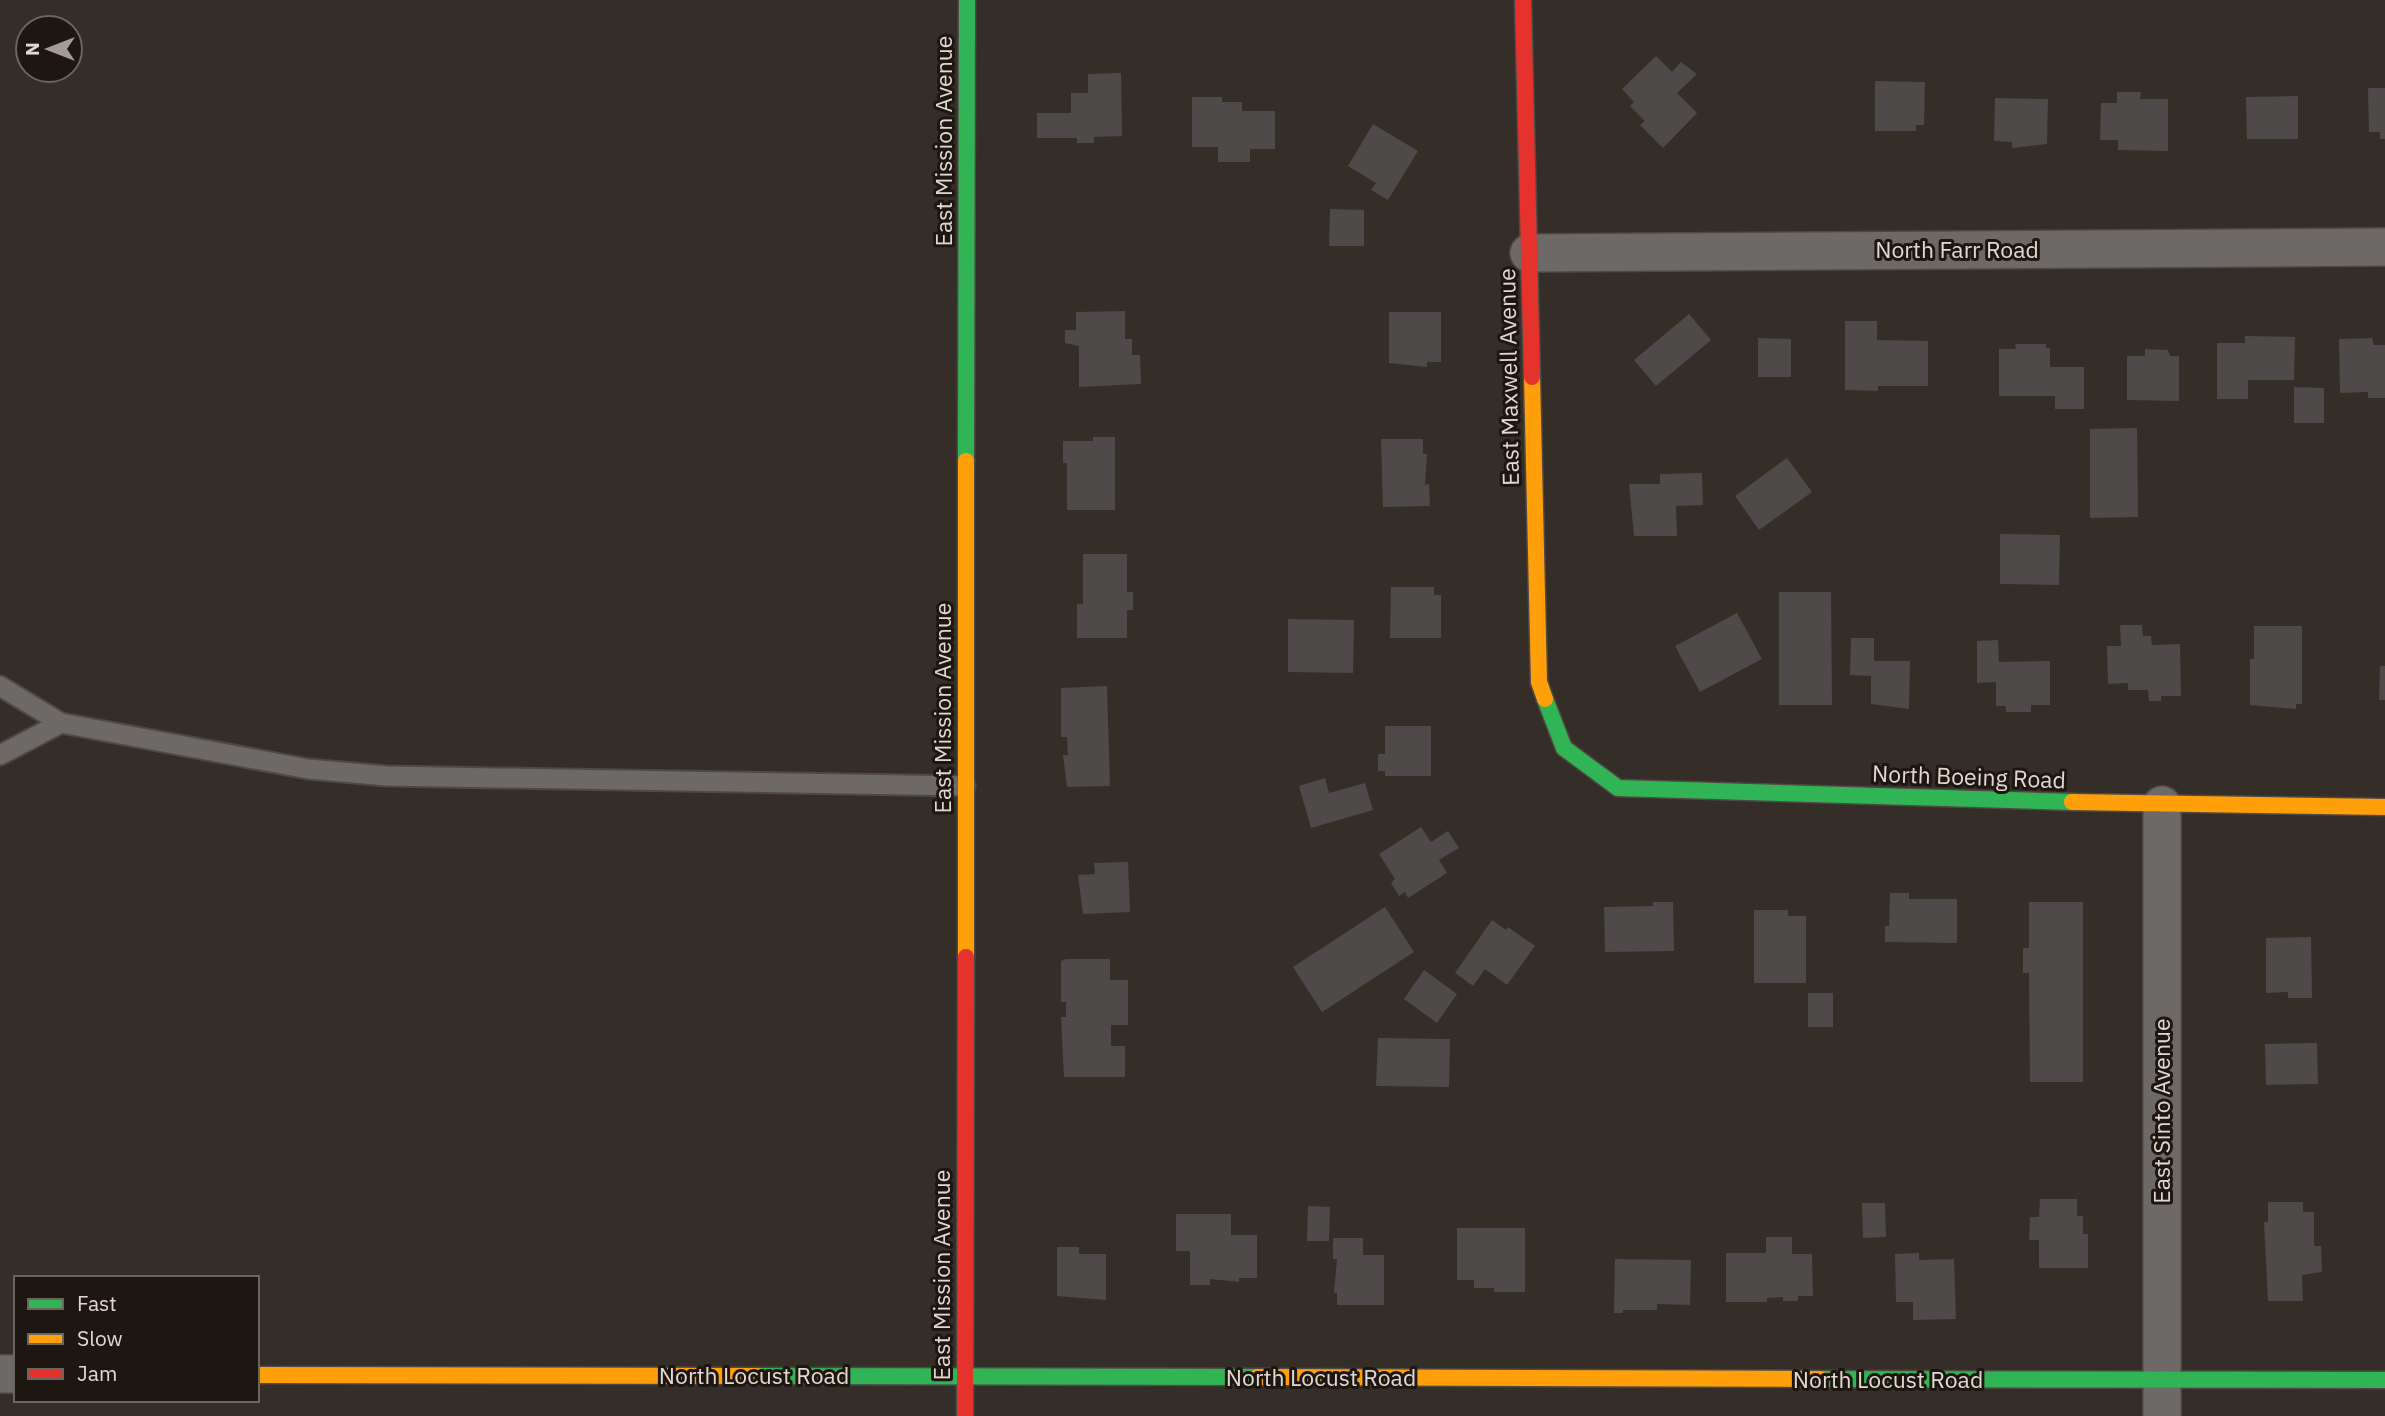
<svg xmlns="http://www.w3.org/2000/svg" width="2385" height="1416" font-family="'IBM Plex Sans',sans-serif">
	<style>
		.building { fill: #4e4a4a }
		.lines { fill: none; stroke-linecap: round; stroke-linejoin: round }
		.lane-casing { stroke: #504843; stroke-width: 23 }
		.street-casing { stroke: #504843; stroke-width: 40 }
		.fast-casing { stroke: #504843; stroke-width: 19 }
		.slow-casing { stroke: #504843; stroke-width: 19 }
		.jam-casing { stroke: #504843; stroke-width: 19 }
		.lane { stroke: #6d6967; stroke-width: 19 }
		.street { stroke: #6d6967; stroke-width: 37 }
		.fast { stroke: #30b455; stroke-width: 16 }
		.slow { stroke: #ff9f0a; stroke-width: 16 }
		.jam { stroke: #e5322d; stroke-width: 16 }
		.labels { text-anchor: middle; stroke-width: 6; stroke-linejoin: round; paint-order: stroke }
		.street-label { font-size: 23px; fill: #e2d8d1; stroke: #1d1611 }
	</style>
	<rect width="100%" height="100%" fill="#352d27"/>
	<g class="building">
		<polygon points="1656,56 1672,72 1681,62 1697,74 1677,93 1697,113 1663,148 1640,125 1645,121 1630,106 1634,102 1622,89"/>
		<polygon points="1121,73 1122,136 1094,137 1094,143 1077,143 1077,138 1037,138 1037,113 1071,113 1071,93 1088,93 1088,74"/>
		<polygon points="1875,81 1925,82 1924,125 1916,125 1916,131 1875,131"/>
		<polygon points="2368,88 2385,88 2385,139 2380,139 2380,132 2369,132"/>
		<polygon points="2117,92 2141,92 2140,99 2168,99 2168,151 2118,150 2118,140 2100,140 2101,103 2117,103"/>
		<polygon points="2298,96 2298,139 2247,139 2246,97"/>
		<polygon points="1192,97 1222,97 1222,102 1242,102 1242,111 1275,111 1275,149 1250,149 1250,162 1218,162 1218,147 1192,147"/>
		<polygon points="1995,98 2048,99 2047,144 2012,148 2012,142 1994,141"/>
		<polygon points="1373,124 1418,151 1388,200 1371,190 1376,183 1348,166"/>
		<polygon points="1330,209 1364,210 1364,246 1329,246"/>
		<polygon points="1125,311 1125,339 1132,339 1132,355 1140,355 1141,384 1079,387 1079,346 1065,343 1065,330 1076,330 1076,312"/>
		<polygon points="1389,312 1441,312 1441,362 1427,362 1427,367 1389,363"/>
		<polygon points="1689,314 1711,340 1656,386 1634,360"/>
		<polygon points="1845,321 1877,321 1877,340 1928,341 1928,386 1878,386 1878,391 1845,390"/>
		<polygon points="2245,336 2295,337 2294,380 2248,380 2248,399 2217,399 2217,343 2245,343"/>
		<polygon points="1758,338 1791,339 1791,377 1758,377"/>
		<polygon points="2372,338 2374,345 2385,345 2385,398 2368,398 2368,392 2340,393 2339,339"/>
		<polygon points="2015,344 2046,344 2046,348 2050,348 2050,367 2084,367 2084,409 2055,409 2055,396 1999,396 1999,349 2016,349"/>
		<polygon points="2145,349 2168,350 2170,356 2179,356 2179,401 2127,400 2127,356 2145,356"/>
		<polygon points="2294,387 2324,388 2324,423 2294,423"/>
		<polygon points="2137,428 2138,517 2090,518 2090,429"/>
		<polygon points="1093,437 1115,437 1115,510 1067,510 1067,463 1063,463 1063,441 1093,441"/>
		<polygon points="1381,439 1423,439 1423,454 1427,454 1425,485 1429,484 1430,506 1383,507"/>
		<polygon points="1787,458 1812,492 1759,530 1735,496"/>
		<polygon points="1702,473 1703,505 1676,506 1677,536 1634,536 1629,484 1660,484 1660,474"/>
		<polygon points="2000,534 2060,535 2059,585 2000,584"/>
		<polygon points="1083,554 1127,554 1127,592 1133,592 1133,610 1127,610 1127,638 1077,638 1077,604 1083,604"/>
		<polygon points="1391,587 1434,587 1434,595 1441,595 1441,638 1390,638"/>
		<polygon points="1779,592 1831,592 1832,705 1779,705"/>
		<polygon points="1737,613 1762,659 1700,692 1675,646"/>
		<polygon points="1288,619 1354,620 1353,673 1288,672"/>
		<polygon points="2120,625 2142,625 2143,636 2151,636 2152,645 2180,644 2181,696 2161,696 2161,701 2149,701 2148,690 2128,690 2128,683 2108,684 2107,646 2121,646"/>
		<polygon points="2254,626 2302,626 2302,704 2296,704 2296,709 2250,705 2250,659 2254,659"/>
		<polygon points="1851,638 1874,638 1874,661 1910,661 1909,709 1871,704 1871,676 1850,675"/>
		<polygon points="1998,640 1999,662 2050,661 2050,705 2031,705 2031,712 2006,712 2006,706 1996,706 1996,682 1977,683 1977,641"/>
		<polygon points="2380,666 2385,666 2385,700 2379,700"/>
		<polygon points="1107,686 1110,786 1067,787 1063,755 1068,755 1067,737 1061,737 1061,688"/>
		<polygon points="1385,726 1431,726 1431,776 1385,776 1385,771 1378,771 1378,754 1385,754"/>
		<polygon points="1325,778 1329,793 1365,783 1373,810 1311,828 1299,786"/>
		<polygon points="1421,827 1431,842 1448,831 1459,848 1439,860 1447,873 1408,898 1405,892 1399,896 1391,883 1395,879 1379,854"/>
		<polygon points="1128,862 1130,912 1083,914 1078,875 1095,874 1094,863"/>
		<polygon points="1890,893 1909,893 1909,899 1957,899 1957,943 1885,942 1885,926 1889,926"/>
		<polygon points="1653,902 1673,902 1674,951 1605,952 1604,907 1653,906"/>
		<polygon points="2029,902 2083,902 2083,1082 2030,1082 2029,973 2023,973 2023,948 2029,948"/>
		<polygon points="1385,907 1414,952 1322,1012 1293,967"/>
		<polygon points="1754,910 1788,910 1788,916 1806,916 1806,983 1754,983"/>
		<polygon points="1492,920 1506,930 1508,927 1535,946 1507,985 1485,969 1473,986 1455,973"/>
		<polygon points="2311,937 2312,998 2288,998 2288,992 2266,993 2266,938"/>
		<polygon points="1066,959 1110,959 1110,980 1128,980 1128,1025 1111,1025 1111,1046 1125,1046 1125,1077 1064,1077 1061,1017 1066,1017 1066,1002 1061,1002 1061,961"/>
		<polygon points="1424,970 1457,994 1437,1023 1404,999"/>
		<rect x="1808" y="993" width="25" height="34"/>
		<polygon points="1378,1038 1450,1039 1449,1087 1376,1086"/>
		<polygon points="2317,1043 2318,1084 2266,1085 2265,1044"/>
		<polygon points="2040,1199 2077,1199 2077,1216 2083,1216 2083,1234 2088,1234 2088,1268 2039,1268 2039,1240 2029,1240 2030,1217 2039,1217"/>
		<polygon points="2268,1202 2303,1202 2303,1212 2314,1212 2314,1246 2321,1246 2322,1272 2302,1275 2303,1301 2268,1301 2264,1222 2268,1222"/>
		<polygon points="1862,1203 1885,1203 1886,1237 1863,1238"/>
		<polygon points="1308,1206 1330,1207 1329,1241 1307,1241"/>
		<polygon points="1176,1214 1231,1214 1231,1235 1257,1235 1257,1278 1239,1278 1239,1282 1210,1279 1210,1285 1190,1285 1190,1251 1176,1251"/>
		<polygon points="1457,1228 1525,1228 1525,1292 1494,1292 1494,1288 1474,1288 1474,1280 1457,1280"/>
		<polygon points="1766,1237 1792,1237 1792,1254 1812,1254 1813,1296 1798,1296 1798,1301 1783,1301 1783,1297 1767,1298 1767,1302 1726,1302 1726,1253 1766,1253"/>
		<polygon points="1333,1238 1363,1238 1363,1255 1384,1255 1384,1305 1337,1305 1337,1293 1334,1293 1337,1259 1333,1259"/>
		<polygon points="1057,1247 1079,1247 1079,1254 1106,1254 1106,1300 1057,1296"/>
		<polygon points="1919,1253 1919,1260 1954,1259 1956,1319 1913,1320 1913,1302 1896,1302 1895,1254"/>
		<polygon points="1615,1259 1691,1260 1690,1305 1657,1304 1657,1310 1623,1310 1623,1313 1614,1313"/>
	</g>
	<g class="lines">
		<g class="lane-casing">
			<g id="lane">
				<polyline points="0,686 61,723 308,769 387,776 965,786"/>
				<polyline points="0,755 61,723"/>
			</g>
		</g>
		<g class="street-casing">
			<g id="street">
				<polyline points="1529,253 2385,247"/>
				<polyline points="2162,805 2162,1416"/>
				<polyline points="0,1374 16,1374"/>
			</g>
		</g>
		<g class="fast-casing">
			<g id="fast">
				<polyline points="966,461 967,0"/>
				<polyline points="1545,699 1564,748 1618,788 2072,802"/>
				<polyline points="758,1376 1257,1377"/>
				<polyline points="1820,1379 2385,1380"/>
			</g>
		</g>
		<g class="slow-casing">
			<g id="slow">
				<polyline points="1532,377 1539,682 1545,699"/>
				<polyline points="2072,802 2385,807"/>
				<polyline points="966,957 966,461"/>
				<polyline points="257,1375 758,1376"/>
				<polyline points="1257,1377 1820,1379"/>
			</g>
		</g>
		<g class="jam-casing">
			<g id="jam">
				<polyline points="1523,0 1532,377"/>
				<polyline points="965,1416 966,957"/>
			</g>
		</g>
		<use href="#lane" class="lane"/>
		<use href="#street" class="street"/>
		<use href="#fast" class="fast"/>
		<use href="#slow" class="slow"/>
		<use href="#jam" class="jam"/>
	</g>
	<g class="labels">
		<g class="street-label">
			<text transform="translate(944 141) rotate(-90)" y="8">East Mission Avenue</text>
			<text x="1957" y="258">North Farr Road</text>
			<text transform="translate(1509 377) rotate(-91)" y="8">East Maxwell Avenue</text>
			<text transform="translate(943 708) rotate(-90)" y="8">East Mission Avenue</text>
			<text transform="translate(1969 777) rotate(2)" y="8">North Boeing Road</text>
			<text transform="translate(2162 1111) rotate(-90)" y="8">East Sinto Avenue</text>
			<text transform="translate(942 1275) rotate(-90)" y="8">East Mission Avenue</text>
			<text x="754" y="1384">North Locust Road</text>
			<text x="1321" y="1386">North Locust Road</text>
			<text x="1888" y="1388">North Locust Road</text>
		</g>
	</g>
	<rect x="14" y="1276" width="245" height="126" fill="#1d1611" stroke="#6c645e" stroke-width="2"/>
	<rect x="28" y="1299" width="35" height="10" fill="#30b455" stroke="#6c645e" stroke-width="2"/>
	<text x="77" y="1311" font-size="21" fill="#e2d8d1">Fast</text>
	<rect x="28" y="1334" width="35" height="10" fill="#ff9f0a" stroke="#6c645e" stroke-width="2"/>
	<text x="77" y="1346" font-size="21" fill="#e2d8d1">Slow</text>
	<rect x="28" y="1369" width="35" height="10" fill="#e5322d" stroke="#6c645e" stroke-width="2"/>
	<text x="77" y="1381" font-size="21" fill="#e2d8d1">Jam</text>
	<g transform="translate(49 49) rotate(270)"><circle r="33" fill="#1d1611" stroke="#6c645e" stroke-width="2"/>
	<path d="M0-5L12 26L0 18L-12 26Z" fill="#a59c96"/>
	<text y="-10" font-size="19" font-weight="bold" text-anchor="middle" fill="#e2d8d1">N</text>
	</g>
</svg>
